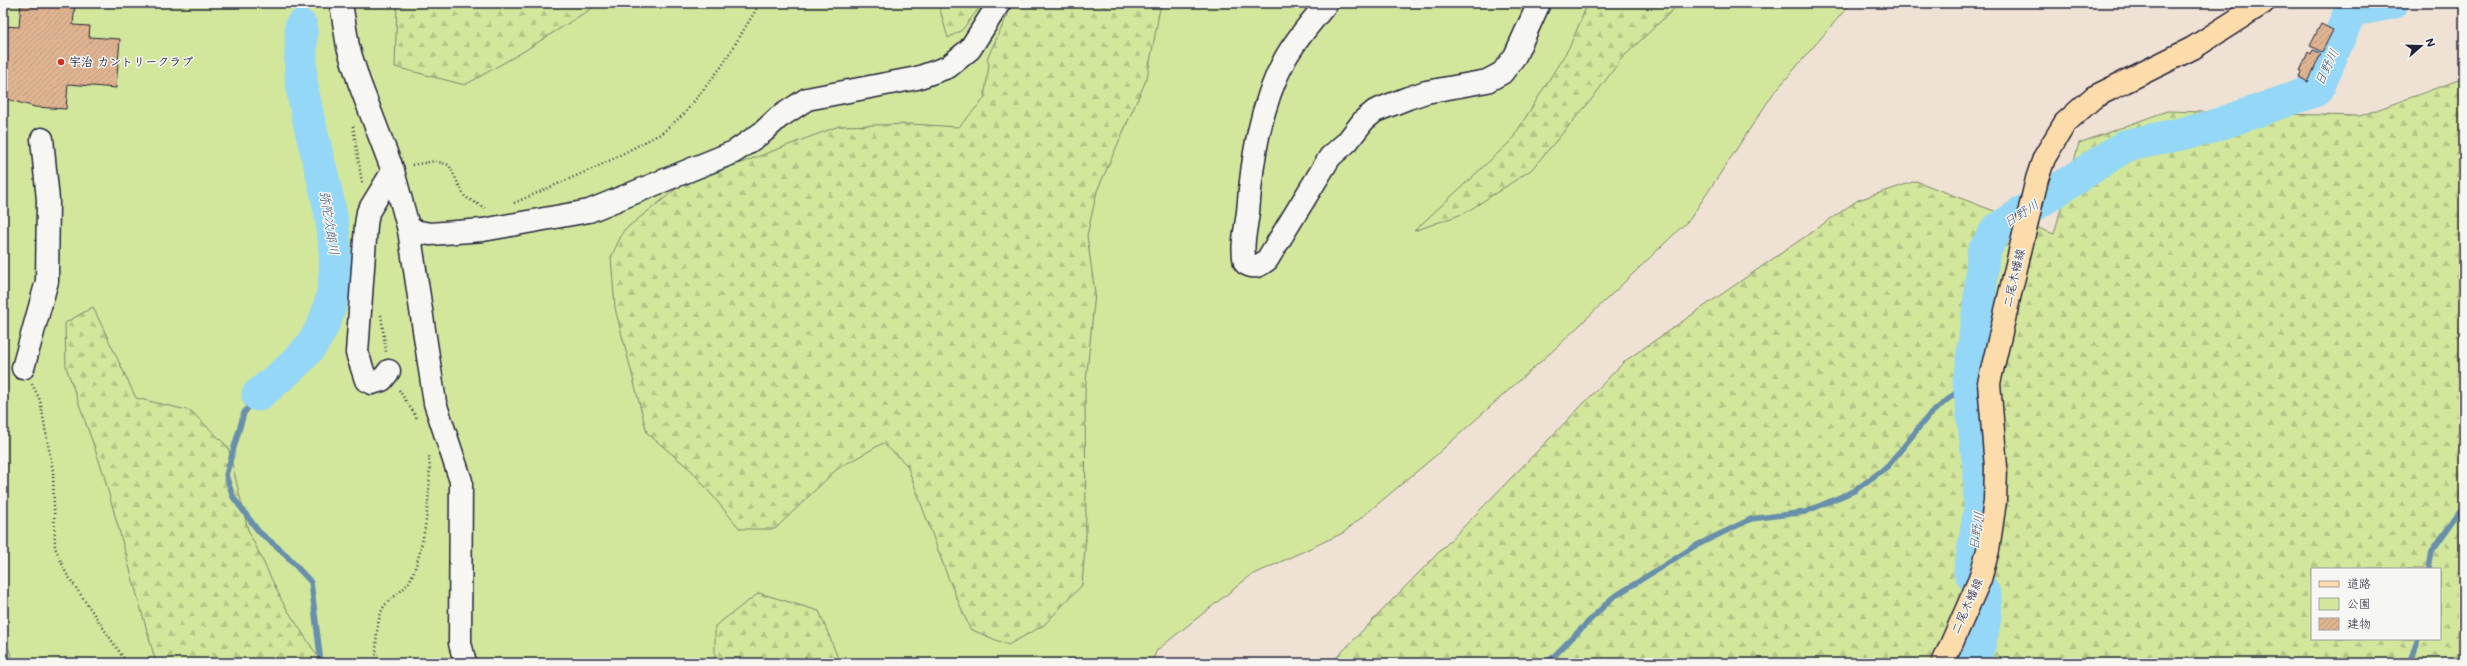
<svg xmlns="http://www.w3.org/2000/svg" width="2467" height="666" font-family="Mali,'Klee One',sans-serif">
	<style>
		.green { fill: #d2e79c; stroke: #7a846c }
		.forest { fill: url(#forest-firs); stroke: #7a846c; fill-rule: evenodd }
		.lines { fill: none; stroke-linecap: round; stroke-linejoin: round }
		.stream { stroke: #678fab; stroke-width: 5.5 }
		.river { stroke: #95d7f6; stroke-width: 33 }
		.building { fill: url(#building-hatch); stroke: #22223b }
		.minor-casing { stroke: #22223b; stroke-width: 25 }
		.major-casing { stroke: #22223b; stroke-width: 25 }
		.path { stroke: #22223b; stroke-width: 2.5; stroke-dasharray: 1 3; stroke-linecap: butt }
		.minor { stroke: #f6f6f2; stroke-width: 22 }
		.major { stroke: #fddcac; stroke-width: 22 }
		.poi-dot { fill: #c8321e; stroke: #f6f6f2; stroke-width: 1.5 }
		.labels { text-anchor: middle; stroke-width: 3; stroke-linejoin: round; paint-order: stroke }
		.poi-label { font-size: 12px; font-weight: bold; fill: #22223b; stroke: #f6f6f2; text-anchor: start }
		.street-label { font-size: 12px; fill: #22223b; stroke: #f6f6f2 }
		.water-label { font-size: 13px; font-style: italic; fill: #445873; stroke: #f6f6f2 }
	</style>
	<defs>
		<pattern id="forest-firs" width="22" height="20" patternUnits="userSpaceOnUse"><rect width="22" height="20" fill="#d2e79c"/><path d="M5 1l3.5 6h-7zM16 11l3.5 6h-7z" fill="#b4c687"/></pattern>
		<pattern id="building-hatch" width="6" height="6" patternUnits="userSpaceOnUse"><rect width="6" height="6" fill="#e0b491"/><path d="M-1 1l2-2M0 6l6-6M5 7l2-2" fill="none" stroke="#c09a7e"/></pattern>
	</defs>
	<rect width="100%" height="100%" fill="#efe2d5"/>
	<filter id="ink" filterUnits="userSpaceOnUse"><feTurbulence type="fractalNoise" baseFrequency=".025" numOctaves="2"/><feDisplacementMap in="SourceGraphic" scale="8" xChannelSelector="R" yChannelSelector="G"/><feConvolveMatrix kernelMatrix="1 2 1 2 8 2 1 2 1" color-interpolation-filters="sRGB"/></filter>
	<g filter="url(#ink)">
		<polygon class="green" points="3,3 1851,3 1773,94 1690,219 1558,346 1434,457 1343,533 1250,576 1157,650 1151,663 3,663"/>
		<g class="forest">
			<polygon points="397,3 600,3 521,53 465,85 395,67"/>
			<polygon points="938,3 983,3 962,30 948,38"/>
			<polygon points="1013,3 1161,3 1147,78 1097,191 1087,236 1095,293 1085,392 1086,535 1082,585 1044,625 1008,645 970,629 947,575 907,465 883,443 837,469 775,529 740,529 692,471 647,433 615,308 611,257 624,230 680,186 839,126 911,124 959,127 984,99 989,64 987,59"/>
			<polygon points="1588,3 1680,3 1622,58 1591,100 1531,170 1465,213 1414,231 1511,141 1570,46"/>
			<path d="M2464 78V663H1331L1625 361 1858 200 1916 181 2054 234 2079 143 2167 111 2360 116ZM2312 569H2440V639H2312Z"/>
			<polygon points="93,307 136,398 191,411 228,447 248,530 283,603 322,663 156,663 102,469 66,367 65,323"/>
			<polygon points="759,593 819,611 840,663 715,663 715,626"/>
			<polygon points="3,634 14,663 3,663"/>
		</g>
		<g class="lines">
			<g class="stream">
				<polyline points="258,395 244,413 226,475 233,497 259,532 281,550 311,582 321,663"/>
				<polyline points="2429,569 2432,551 2464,506"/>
				<polyline points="1547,663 1612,598 1695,546 1751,519 1805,512 1854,491 1888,466 1929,415 1969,382"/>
				<polyline points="2409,663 2418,639"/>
			</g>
			<g class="river">
				<path d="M258 395C278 378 303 360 316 338 362 263 313 164 302 86 299 66 302 46 301 26"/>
				<path d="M1972 663C1980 649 1988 612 1985 596 1983 588 1974 579 1970 572L1980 508 1979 467 1969 382 1980 297 1983 253 1996 230 2125 146 2208 128 2317 90 2349 14 2359 9 2392 3"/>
			</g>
		</g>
		<g class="building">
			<polygon points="21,3 75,3 73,25 90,26 89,37 120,39 116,88 68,84 66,109 35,107 3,98 3,26 19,27"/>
			<polygon points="2321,24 2333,30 2322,52 2310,46"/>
			<polygon points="2313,50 2321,54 2308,82 2299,77 2302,72 2300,71 2308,52 2311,54"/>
		</g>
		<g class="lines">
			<g class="minor-casing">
				<g id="minor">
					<polyline points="341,3 348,47 359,82 393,171 409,230 435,403 461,481 460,643 465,663"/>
					<path d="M1327 3C1312 21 1296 39 1285 59 1260 105 1252 160 1248 212 1246 229 1241 246 1245 263 1254 269 1259 266 1267 260L1330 157 1347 142 1364 120 1375 111 1408 98 1426 92 1487 81 1502 73 1515 56 1539 3"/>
					<polyline points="409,230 430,234 483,230 589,211 734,152 763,132 778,118 807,99 917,78 948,67 970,49 999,3"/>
					<polyline points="23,368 47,281 48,200 42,139"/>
					<polyline points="389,371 382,380 372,383 366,380 357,353 366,225 368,212 393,171"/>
				</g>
			</g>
			<g class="major-casing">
				<polyline id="major" points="1943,663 1980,579 1988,550 1995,501 1996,467 1989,383 2037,179 2044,158 2065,123 2094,97 2193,48 2263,3"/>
			</g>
			<g class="path">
				<polyline points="353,126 362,183"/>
				<polyline points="412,165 435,161 449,165 465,197 485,208"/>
				<polyline points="514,203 601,165 662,133 684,114 722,66 760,3"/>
				<polyline points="381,315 386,352"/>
				<polyline points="32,384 40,400 53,471 55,547 66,573 127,663"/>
				<polyline points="399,390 418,420"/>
				<path d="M377 663C375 650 376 614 386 604 394 595 407 589 411 578 425 548 432 487 429 455"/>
			</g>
			<use href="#minor" class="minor"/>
			<use href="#major" class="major"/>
		</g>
	</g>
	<circle class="poi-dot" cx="61" cy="62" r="4"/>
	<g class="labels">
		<g class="poi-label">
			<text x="69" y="66">宇治 カントリークラブ</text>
		</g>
		<g class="street-label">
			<text transform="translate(2014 278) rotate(-77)" y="4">二尾木幡線</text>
			<text transform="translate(1967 606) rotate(-66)" y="4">二尾木幡線</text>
		</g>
		<g class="water-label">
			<text transform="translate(2326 67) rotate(-65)" y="5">日野川</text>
			<text transform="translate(2021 213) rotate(-33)" y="5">日野川</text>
			<text transform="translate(330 223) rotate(81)" y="5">弥陀次郎川</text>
			<text transform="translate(1976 531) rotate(-82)" y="5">日野川</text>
		</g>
	</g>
	<rect width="2467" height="666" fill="none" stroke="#f6f6f2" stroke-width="16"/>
	<rect x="8" y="8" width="2451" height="650" fill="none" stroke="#22223b" stroke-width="1.5" filter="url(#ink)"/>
	<rect x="2311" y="568" width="130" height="72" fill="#f6f6f2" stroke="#a1a1a9"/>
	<rect x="2319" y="581" width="20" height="6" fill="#fddcac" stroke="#a1a1a9"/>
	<text x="2347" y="588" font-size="12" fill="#22223b">道路</text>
	<rect x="2319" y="598" width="20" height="12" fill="#d2e79c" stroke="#a1a1a9"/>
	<text x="2347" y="608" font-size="12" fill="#22223b">公園</text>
	<rect x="2319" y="618" width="20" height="12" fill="url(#building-hatch)" stroke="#a1a1a9"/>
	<text x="2347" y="628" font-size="12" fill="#22223b">建物</text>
	<g transform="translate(2421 46) rotate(70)" stroke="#f6f6f2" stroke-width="3" paint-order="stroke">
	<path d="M0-3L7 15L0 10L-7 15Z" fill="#22223b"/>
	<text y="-6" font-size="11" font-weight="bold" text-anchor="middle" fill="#22223b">N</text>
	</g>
</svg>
